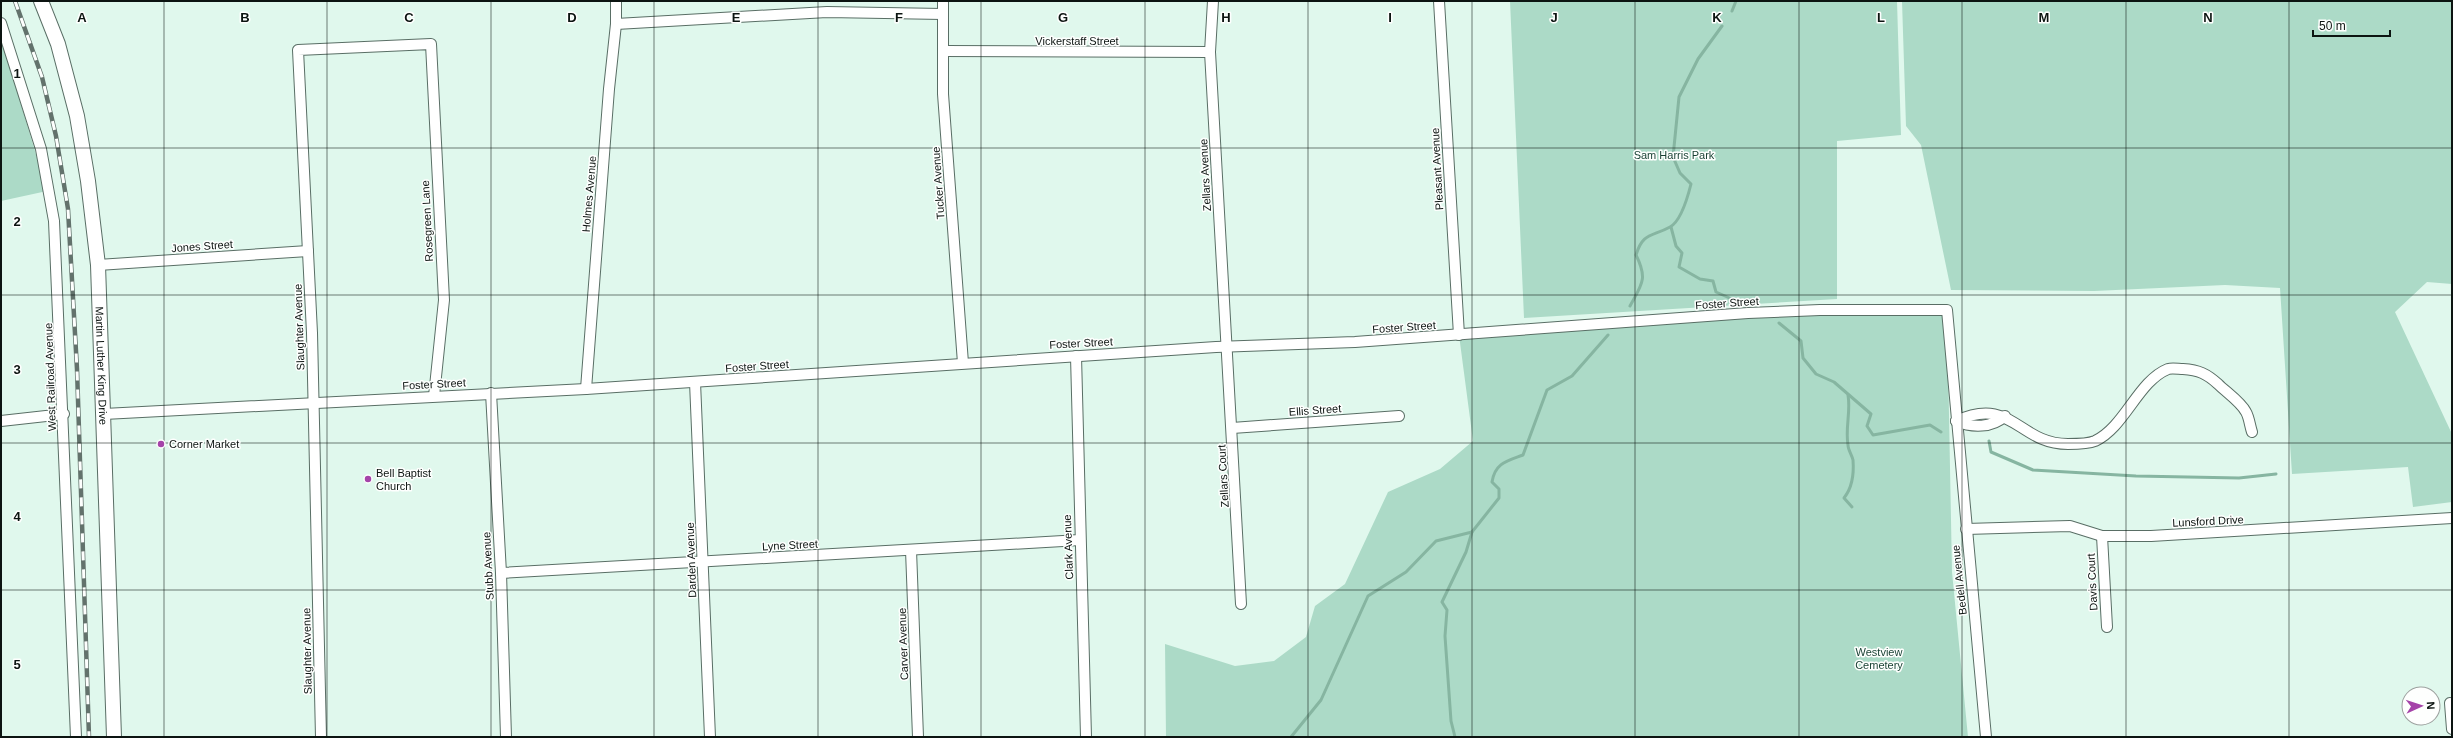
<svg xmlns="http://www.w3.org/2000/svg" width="2453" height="738" font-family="Arial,sans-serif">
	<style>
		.green { fill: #acdac7 }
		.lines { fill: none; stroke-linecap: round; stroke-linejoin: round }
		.stream { stroke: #86b5a1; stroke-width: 3 }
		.minor-casing { stroke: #596e65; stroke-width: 12 }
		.secondary-casing { stroke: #596e65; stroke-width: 16 }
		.minor { stroke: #fff; stroke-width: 10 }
		.secondary { stroke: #fff; stroke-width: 14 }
		.rail-casing { stroke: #63726c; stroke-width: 4.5 }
		.rail { stroke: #fefffe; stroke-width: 3; stroke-dasharray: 9; stroke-linecap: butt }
		.grid { fill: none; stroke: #0c1411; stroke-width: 1; stroke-opacity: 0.55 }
		.poi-dot { fill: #a543a9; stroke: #fefffe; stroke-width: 1.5 }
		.labels { text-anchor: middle; stroke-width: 3; stroke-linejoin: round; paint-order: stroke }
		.street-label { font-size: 11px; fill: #0c1411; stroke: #fefffe }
		.park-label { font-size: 11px; fill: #163f31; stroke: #fefffe }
		.poi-label { font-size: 11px; fill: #0c1411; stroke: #fefffe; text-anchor: start }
		.grid-label { font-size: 13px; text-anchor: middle; font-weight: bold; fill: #0c1411; stroke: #fefffe; stroke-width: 3; stroke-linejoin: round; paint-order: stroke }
	</style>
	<rect width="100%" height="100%" fill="#e0f8ed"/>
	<g class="green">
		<polygon points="1510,1 1897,1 1901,135 1837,141 1837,299 1524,318"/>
		<polygon points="1902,1 2452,1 2452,284 2427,282 2395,312 2452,434 2452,502 2413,507 2408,467 2292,474 2280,288 2225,285 2094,291 1951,290 1921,145 1906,126"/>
		<polygon points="1,38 47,191 1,201"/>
		<polygon points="1947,310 1952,572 1968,737 1166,737 1165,644 1235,666 1274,661 1306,637 1315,606 1345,584 1388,492 1440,469 1473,441 1459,335 1748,313"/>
	</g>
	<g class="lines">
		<g class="stream">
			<polyline points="1732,11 1736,1"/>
			<polyline points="1671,227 1676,246 1682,253 1679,267 1700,279 1713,281 1716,292 1734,300"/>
			<path d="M1630 306C1642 284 1648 279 1636 255 1643 232 1652 237 1670 227 1681 221 1688 196 1691 184L1680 173 1673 157 1679 97 1698 59 1722 26"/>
			<polyline points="1779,323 1801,341 1803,358 1816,374 1834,382 1871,414 1867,426 1873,435 1930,425 1941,432"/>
			<path d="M1848 395C1851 412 1845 428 1848 445 1848 450 1852 455 1853 460 1854 473 1852 488 1844 498L1852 507"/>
			<polyline points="1989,441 1991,452 2033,470 2136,476 2239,478 2276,474"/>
			<polyline points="1291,737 1321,700 1368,596 1406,572 1436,541 1472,532"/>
			<path d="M1455 737 1451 721 1445 636 1447 610 1442 602 1466 552 1472 532 1499 498V489L1492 482C1495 463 1507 461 1523 455L1547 390 1572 376 1608 335"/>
		</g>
		<g class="minor-casing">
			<g id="minor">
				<polyline points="943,1 943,94 963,363"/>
				<polyline points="1213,1 1210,52 1241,604"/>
				<polyline points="1439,1 1459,335"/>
				<polyline points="1,23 41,149 54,221 76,737"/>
				<polyline points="616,24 827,12 943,14"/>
				<polyline points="943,51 1210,52"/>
				<polyline points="98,265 308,251"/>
				<polyline points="1076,356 1086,737"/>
				<polyline points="695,382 710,737"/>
				<polyline points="586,389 609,89 616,24 616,1"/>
				<polyline points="491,393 501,573 506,737"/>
				<polyline points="104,414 586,389 1216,347 1355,342 1748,313 1820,310 1947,310 1986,737"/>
				<polyline points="1,421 64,414"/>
				<path d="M1956 421C2012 395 2018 444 2068 444 2076 444 2088 444 2095 441 2125 427 2138 381 2168 369 2172 368 2179 369 2183 369 2199 370 2207 374 2218 384 2226 392 2241 402 2246 412 2249 417 2250 426 2252 432"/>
				<path d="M1956 421C1972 428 1992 428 2005 416"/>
				<polyline points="1232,428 1399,416"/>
				<polyline points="1966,529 2070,526 2102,536 2151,536 2452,518"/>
				<polyline points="2102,536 2107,627"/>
				<polyline points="911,550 918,737"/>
				<polyline points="501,573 1080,540"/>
				<polyline points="2450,703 2452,729"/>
				<polyline points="321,737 312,333 298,50 431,44 444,300 434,396"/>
			</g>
		</g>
		<g class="secondary-casing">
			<g id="secondary">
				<path id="s1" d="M41 1 58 44 77 116 88 181 98 265 114 737"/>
			</g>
		</g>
		<use href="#minor" class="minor"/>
		<use href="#secondary" class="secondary"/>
		<g class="rail-casing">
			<polyline id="rail" points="15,1 42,77 56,136 68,209 77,369 89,737"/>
		</g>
		<use href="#rail" class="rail"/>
	</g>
	<path class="grid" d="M164 1V737M327 1V737M491 1V737M654 1V737M818 1V737M981 1V737M1145 1V737M1308 1V737M1472 1V737M1635 1V737M1799 1V737M1962 1V737M2126 1V737M2289 1V737M1 148H2452M1 295H2452M1 443H2452M1 590H2452"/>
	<g class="poi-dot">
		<circle cx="161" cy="444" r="4"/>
		<circle cx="368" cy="479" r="4"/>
	</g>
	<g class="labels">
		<g class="street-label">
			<text x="1077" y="45">Vickerstaff Street</text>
			<text transform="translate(1437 169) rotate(-93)" y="4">Pleasant Avenue</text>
			<text transform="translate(1205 175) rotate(-93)" y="4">Zellars Avenue</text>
			<text transform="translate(938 183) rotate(-94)" y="4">Tucker Avenue</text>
			<text transform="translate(589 194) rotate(-85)" y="4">Holmes Avenue</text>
			<text transform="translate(427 221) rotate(-93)" y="4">Rosegreen Lane</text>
			<text transform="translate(202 246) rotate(-4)" y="4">Jones Street</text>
			<text transform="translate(1727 303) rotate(-4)" y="4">Foster Street</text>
			<text transform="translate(299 327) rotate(-92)" y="4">Slaughter Avenue</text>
			<text transform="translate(1404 327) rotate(-4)" y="4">Foster Street</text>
			<text transform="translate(1081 343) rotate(-3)" y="4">Foster Street</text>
			<text dy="4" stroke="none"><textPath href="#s1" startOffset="372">Martin Luther King Drive</textPath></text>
			<text transform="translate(757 366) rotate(-4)" y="4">Foster Street</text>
			<text transform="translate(50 377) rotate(-92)" y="4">West Railroad Avenue</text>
			<text transform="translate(434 384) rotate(-3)" y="4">Foster Street</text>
			<text transform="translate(1315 410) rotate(-4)" y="4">Ellis Street</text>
			<text transform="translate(1223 476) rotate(-93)" y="4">Zellars Court</text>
			<text transform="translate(2208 521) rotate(-3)" y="4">Lunsford Drive</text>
			<text transform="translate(790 545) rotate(-3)" y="4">Lyne Street</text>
			<text transform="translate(1068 547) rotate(-92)" y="4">Clark Avenue</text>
			<text transform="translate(691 560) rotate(-92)" y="4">Darden Avenue</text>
			<text transform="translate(488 566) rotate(-93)" y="4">Stubb Avenue</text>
			<text transform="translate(1959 580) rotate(-96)" y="4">Bedell Avenue</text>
			<text transform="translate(2092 582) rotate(-93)" y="4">Davis Court</text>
			<text transform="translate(903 644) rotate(-92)" y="4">Carver Avenue</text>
			<text transform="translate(307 651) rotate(-91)" y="4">Slaughter Avenue</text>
		</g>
		<g class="park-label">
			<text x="1674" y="159">Sam Harris Park</text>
			<text x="1879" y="656">Westview<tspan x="1879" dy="13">Cemetery</tspan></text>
		</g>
		<g class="poi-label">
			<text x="169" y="448">Corner Market</text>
			<text x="376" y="477">Bell Baptist<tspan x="376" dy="13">Church</tspan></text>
		</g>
	</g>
	<g class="grid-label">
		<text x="82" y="22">A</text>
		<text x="245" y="22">B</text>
		<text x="409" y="22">C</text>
		<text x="572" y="22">D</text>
		<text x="736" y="22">E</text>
		<text x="899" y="22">F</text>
		<text x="1063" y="22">G</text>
		<text x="1226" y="22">H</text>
		<text x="1390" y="22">I</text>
		<text x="1554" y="22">J</text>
		<text x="1717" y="22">K</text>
		<text x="1881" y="22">L</text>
		<text x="2044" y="22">M</text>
		<text x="2208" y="22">N</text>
		<text x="17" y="78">1</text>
		<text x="17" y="226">2</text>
		<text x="17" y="374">3</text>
		<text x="17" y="521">4</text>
		<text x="17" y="669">5</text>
	</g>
	<rect width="2453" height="738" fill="none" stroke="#0c1411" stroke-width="4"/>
	<g transform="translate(2421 706) rotate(87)"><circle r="19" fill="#fefffe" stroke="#9da19f"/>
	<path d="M0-3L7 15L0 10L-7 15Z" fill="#a543a9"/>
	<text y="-6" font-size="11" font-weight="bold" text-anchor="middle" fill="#0c1411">N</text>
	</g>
	<path d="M2313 30v6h77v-6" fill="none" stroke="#0c1411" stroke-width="2"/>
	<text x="2319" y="30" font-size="12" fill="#0c1411" stroke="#fefffe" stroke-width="3" paint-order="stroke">50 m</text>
</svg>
